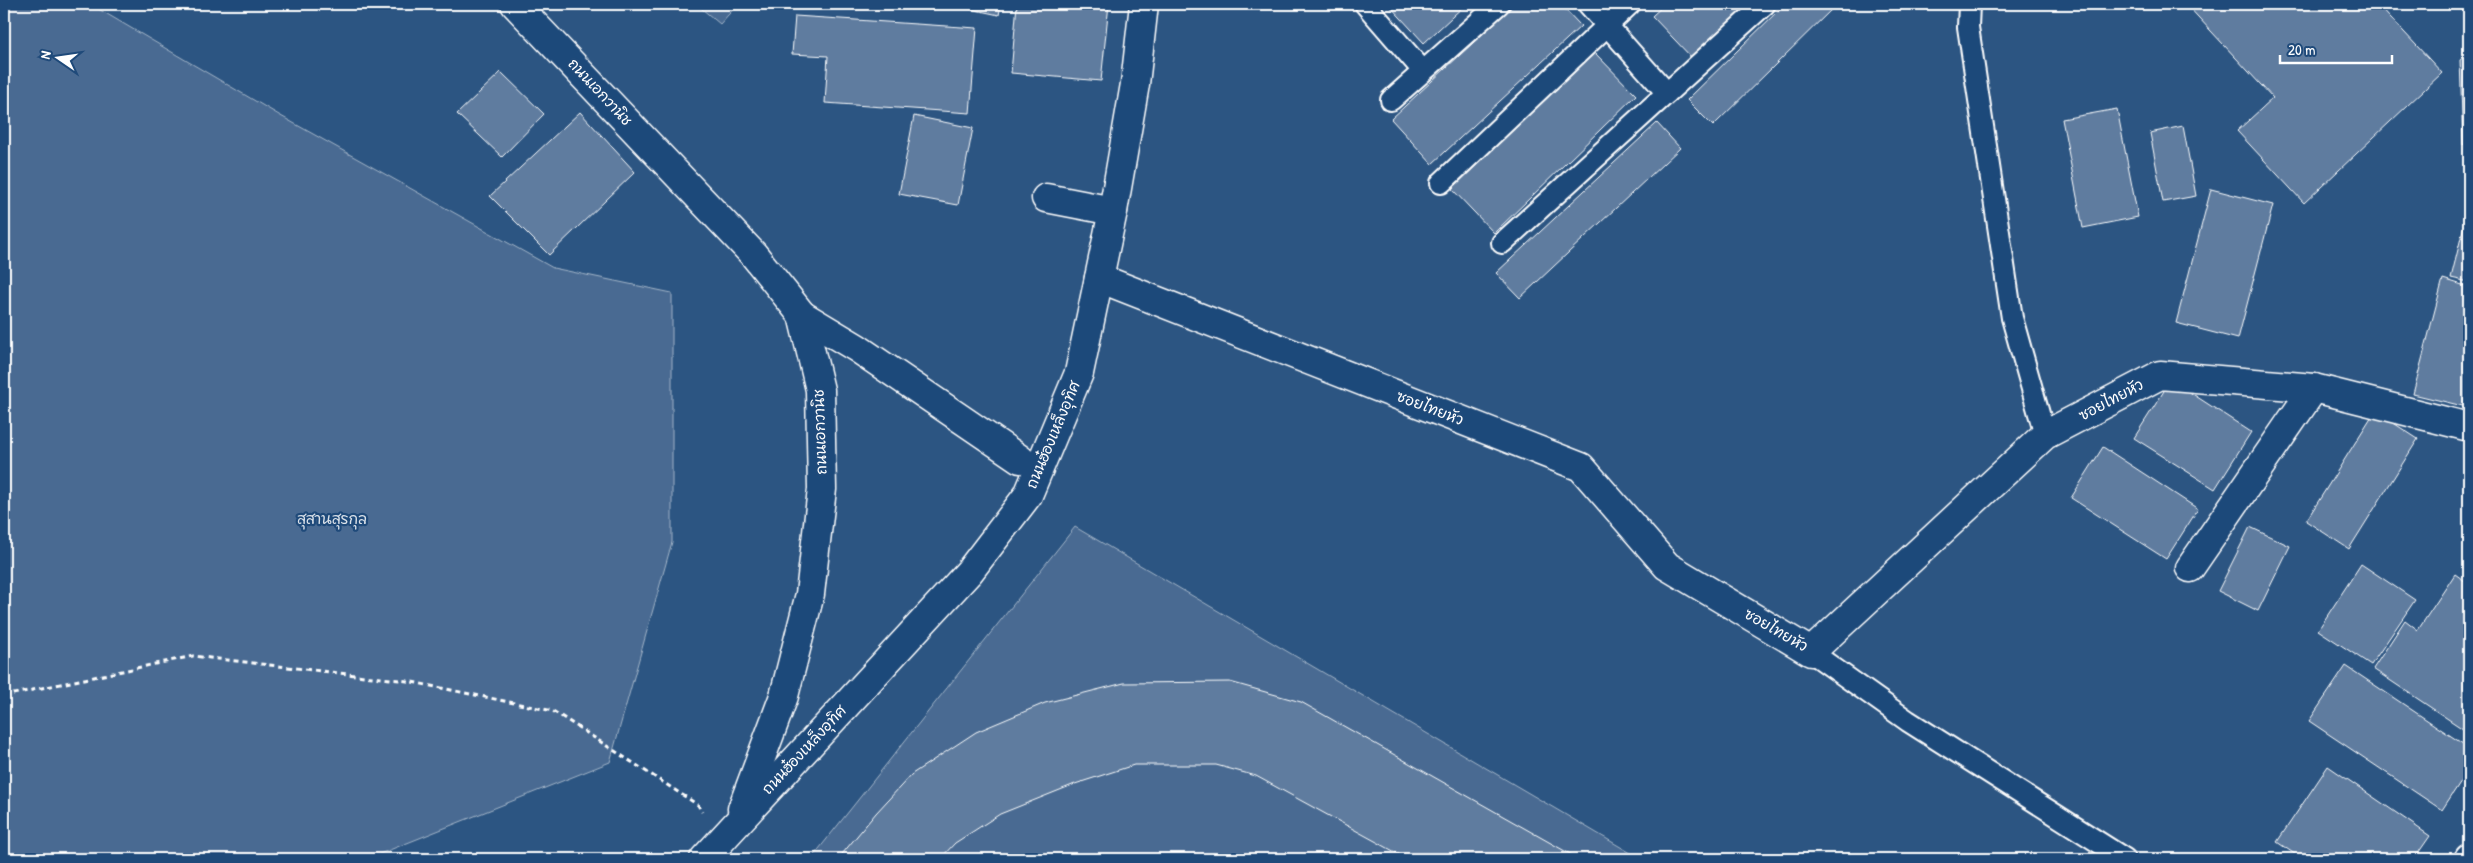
<svg xmlns="http://www.w3.org/2000/svg" width="2473" height="863" font-family="'Patrick Hand','Playpen Sans Thai',sans-serif">
	<style>
		.green { fill: #486b92; stroke: #a4b5c8 }
		.building { fill: #5e7c9f; stroke: #fff }
		.lines { fill: none; stroke-linecap: round; stroke-linejoin: round }
		.service-casing { stroke: #fff; stroke-width: 24 }
		.minor-casing { stroke: #fff; stroke-width: 31 }
		.secondary-casing { stroke: #fff; stroke-width: 31 }
		.path { stroke: #fff; stroke-width: 3; stroke-dasharray: 5 4; stroke-linecap: butt }
		.service { stroke: #1f4a7a; stroke-width: 20 }
		.minor { stroke: #1f4a7a; stroke-width: 28 }
		.secondary { stroke: #1f4a7a; stroke-width: 28 }
		.labels { text-anchor: middle; stroke-width: 4.5; stroke-linejoin: round; paint-order: stroke }
		.street-label { font-size: 15px; fill: #fff; stroke: #1f4a7a }
		.park-label { font-size: 15px; fill: #dae1e9; stroke: #1f4a7a }
	</style>
	<rect width="100%" height="100%" fill="#2c5582"/>
	<filter id="ink" filterUnits="userSpaceOnUse"><feTurbulence type="fractalNoise" baseFrequency=".02" numOctaves="2"/><feDisplacementMap in="SourceGraphic" scale="10" xChannelSelector="R" yChannelSelector="G"/><feConvolveMatrix kernelMatrix="1 2 1 2 8 2 1 2 1" color-interpolation-filters="sRGB"/></filter>
	<g filter="url(#ink)">
		<g class="green">
			<polygon points="4,4 90,4 279,115 553,268 672,293 672,542 610,762 367,859 4,859"/>
			<polygon points="696,4 738,4 720,24"/>
			<polygon points="1075,527 1641,859 811,859"/>
		</g>
		<g class="building">
			<polygon points="947,4 1001,4 999,15"/>
			<polygon points="1017,4 1109,4 1101,81 1011,73"/>
			<polygon points="1388,4 1466,4 1424,43"/>
			<polygon points="1515,4 1560,4 1581,26 1432,164 1391,119"/>
			<polygon points="1665,4 1755,4 1695,61 1652,16"/>
			<polygon points="1785,4 1837,4 1713,126 1687,100"/>
			<polygon points="2186,4 2378,4 2442,73 2304,203 2237,131 2273,98"/>
			<polygon points="795,16 977,28 970,113 825,103 828,56 792,54"/>
			<polygon points="1593,51 1636,95 1494,233 1452,189"/>
			<polygon points="2469,53 2469,140 2463,145 2460,60"/>
			<polygon points="501,72 544,114 502,157 457,114"/>
			<polygon points="2117,109 2138,217 2083,228 2062,119"/>
			<polygon points="580,112 635,172 549,255 490,196"/>
			<polygon points="914,116 973,128 958,205 899,194"/>
			<polygon points="1657,123 1680,148 1520,298 1496,273"/>
			<polygon points="2183,126 2196,196 2163,202 2150,133"/>
			<polygon points="2211,189 2273,205 2238,339 2176,323"/>
			<polygon points="2469,205 2469,282 2451,278"/>
			<polygon points="2443,279 2469,287 2469,397 2467,407 2413,394"/>
			<polygon points="2171,380 2251,432 2215,489 2134,438"/>
			<polygon points="2375,411 2418,439 2349,549 2306,521"/>
			<polygon points="2103,447 2198,509 2166,559 2071,498"/>
			<polygon points="2250,527 2290,546 2258,611 2218,591"/>
			<polygon points="2361,564 2415,600 2371,665 2318,630"/>
			<polygon points="2455,574 2469,584 2469,733 2373,669 2405,620 2418,630"/>
			<polygon points="2346,666 2469,748 2469,769 2442,810 2309,721"/>
			<polygon points="1230,682 1301,702 1579,859 1408,859 1256,776 1216,765 1134,765 1075,784 1000,814 955,843 940,859 838,859 876,813 912,774 976,732 1045,703 1124,683"/>
			<polygon points="2328,766 2430,836 2414,859 2302,859 2277,842"/>
		</g>
		<g class="lines">
			<g class="service-casing">
				<g id="service">
					<polyline points="1365,4 1423,71"/>
					<polyline points="1588,4 1667,93"/>
					<polyline points="1969,4 1968,27 2012,318 2045,435"/>
					<polyline points="1391,100 1499,4"/>
					<polyline points="1441,183 1630,4"/>
					<polyline points="1502,243 1765,4"/>
					<polyline points="1811,652 1908,721 2125,859"/>
				</g>
			</g>
			<g class="minor-casing">
				<g id="minor">
					<polyline points="515,4 754,255 802,315 820,390 822,489 810,594 784,696 742,809"/>
					<polyline points="1046,198 1113,211"/>
					<polyline points="1099,278 1581,467 1667,566 1811,652 2045,435 2160,375 2314,388 2469,427"/>
					<polyline points="802,315 857,348 1020,459"/>
					<polyline points="2190,568 2314,388"/>
					<polyline points="704,859 969,572 1028,495 1079,373 1113,211 1135,84 1144,4"/>
				</g>
			</g>
			<g class="secondary-casing">
				<polyline id="secondary" points="2469,859 2469,858"/>
			</g>
			<polyline class="path" points="4,696 193,656 407,681 553,711 698,805 702,812"/>
			<use href="#service" class="service"/>
			<use href="#minor" class="minor"/>
			<use href="#secondary" class="secondary"/>
		</g>
	</g>
	<g class="labels">
		<g class="street-label">
			<text transform="translate(600 92) rotate(47)" y="5">ถนนเอกวานิช</text>
			<text transform="translate(2111 400) rotate(-28)" y="5">ซอยไทยหัว</text>
			<text transform="translate(1430 408) rotate(21)" y="5">ซอยไทยหัว</text>
			<text transform="translate(820 432) rotate(-92)" y="5">ถนนเอกวานิช</text>
			<text transform="translate(1053 435) rotate(-67)" y="5">ถนนฮ๋องเหล็งอุทิศ</text>
			<text transform="translate(1776 630) rotate(30)" y="5">ซอยไทยหัว</text>
			<text transform="translate(804 750) rotate(-47)" y="5">ถนนฮ๋องเหล็งอุทิศ</text>
		</g>
		<g class="park-label">
			<text x="332" y="524">สุสานสุรกุล</text>
		</g>
	</g>
	<rect width="2473" height="863" fill="none" stroke="#1f4a7a" stroke-width="20"/>
	<rect x="10" y="10" width="2453" height="843" fill="none" stroke="#fff" stroke-width="2" filter="url(#ink)"/>
	<g transform="translate(58 58) rotate(283)" stroke="#1f4a7a" stroke-width="4" paint-order="stroke">
	<path d="M0-4L9 19L0 12L-9 19Z" fill="#ffffff"/>
	<text y="-8" font-size="14" font-weight="bold" text-anchor="middle" fill="#ffffff">N</text>
	</g>
	<path d="M2280 55v8h112v-8" fill="none" stroke="#ffffff" stroke-width="2.5"/>
	<text x="2288" y="55" font-size="15" fill="#ffffff" stroke="#1f4a7a" stroke-width="4" paint-order="stroke">20 m</text>
</svg>
